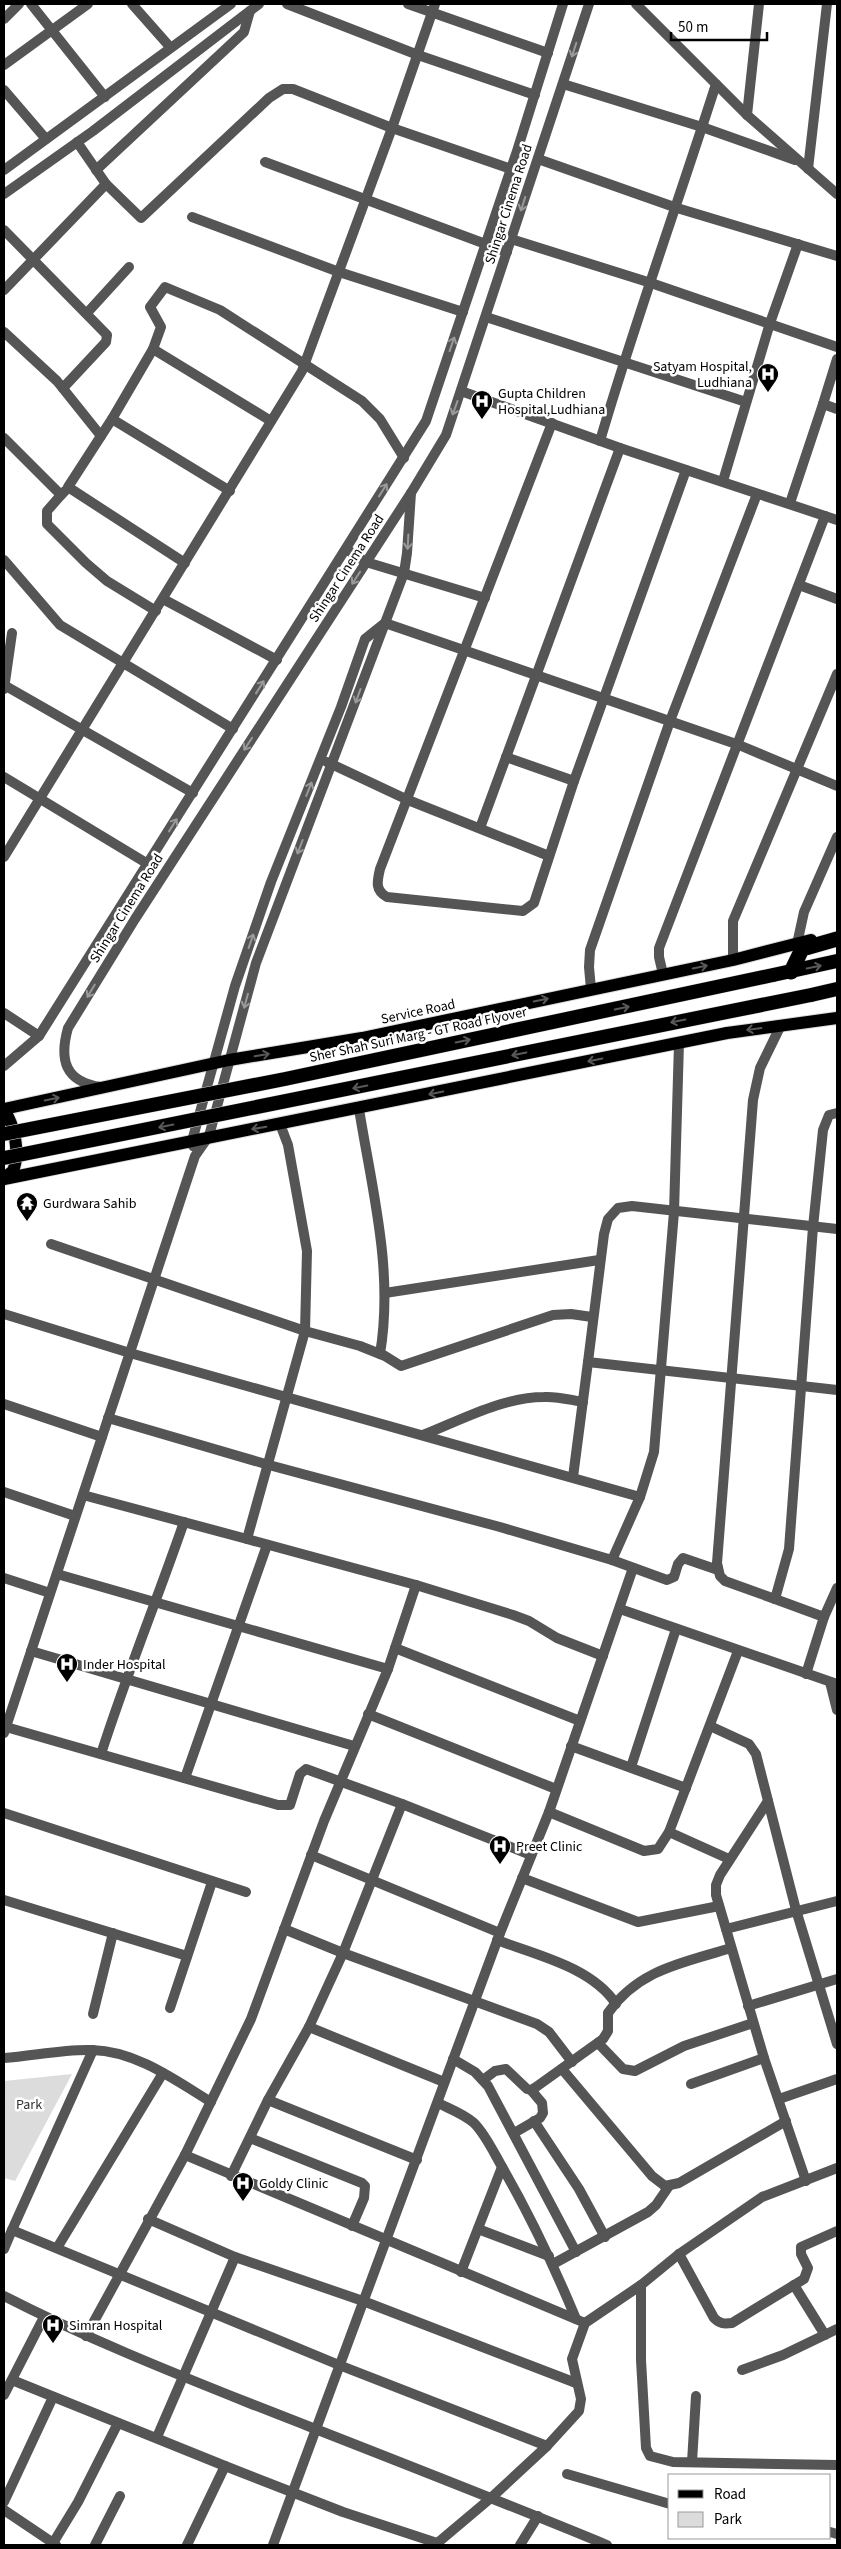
<svg xmlns="http://www.w3.org/2000/svg" width="841" height="2549" font-family="'Source Sans 3',sans-serif">
	<style>
		.green { fill: #dcdcdc }
		.lines { fill: none; stroke-linecap: round; stroke-linejoin: round }
		.primary-casing { stroke: #dbdbdb; stroke-width: 14 }
		.trunk-casing { stroke: #dbdbdb; stroke-width: 15 }
		.motorway-casing { stroke: #dbdbdb; stroke-width: 16 }
		.minor { stroke: #555; stroke-width: 10 }
		.tertiary { stroke: #555; stroke-width: 10 }
		.primary { stroke: #000; stroke-width: 12 }
		.trunk { stroke: #000; stroke-width: 14 }
		.motorway { stroke: #000; stroke-width: 15 }
		.trunk-bridge-casing { stroke: #dbdbdb; stroke-width: 15; stroke-linecap: butt }
		.trunk-bridge { stroke: #000; stroke-width: 14 }
		.oneway { stroke: #999 }
		.oneway2 { stroke: #595959 }
		.labels { text-anchor: middle; stroke-width: 5; stroke-linejoin: round; paint-order: stroke }
		.street-label { font-size: 14px; fill: #000; stroke: #fff }
		.poi-label { font-size: 14px; fill: #000; stroke: #fff; text-anchor: start }
		.park-label { font-size: 14px; fill: #333; stroke: #fff }
	</style>
	<rect width="100%" height="100%" fill="#fff"/>
	<polygon class="green" points="72,2074 15,2181 4,2178 4,2081"/>
	<g class="lines">
		<g class="primary-casing">
			<g id="primary">
				<polyline points="4,1109 229,1060 362,1038 733,960 811,940"/>
				<path d="M4 1110C15 1126 20 1153 13 1171L4 1178"/>
				<polyline points="4,1179 727,1033 837,1018"/>
			</g>
		</g>
		<g class="trunk-casing">
			<g id="trunk">
				<polyline points="773,975 837,961"/>
				<polyline points="811,995 837,989"/>
			</g>
		</g>
		<g class="motorway-casing">
			<polyline id="motorway" points="791,972 802,949 837,939"/>
		</g>
		<g class="minor">
			<polyline points="31,4 105,97"/>
			<polyline points="132,4 170,47"/>
			<polyline points="287,4 418,55 535,95"/>
			<polyline points="408,4 548,53"/>
			<polyline points="636,4 747,115 837,194"/>
			<polyline points="4,19 19,4"/>
			<polyline points="4,65 88,4"/>
			<polyline points="563,84 702,127 795,160"/>
			<polyline points="4,90 46,139"/>
			<polyline points="747,115 759,4"/>
			<polyline points="538,159 677,208 837,256"/>
			<polyline points="265,162 507,252"/>
			<polyline points="808,169 827,4"/>
			<polyline points="4,170 231,4"/>
			<polyline points="96,170 244,32 250,11"/>
			<polyline points="106,184 141,218 269,98 283,89 293,89 392,128 511,169"/>
			<polyline points="4,194 93,131 259,4"/>
			<polyline points="192,217 339,272 463,312"/>
			<polyline points="4,230 107,335 106,342 63,388"/>
			<polyline points="511,239 651,283 837,347"/>
			<polyline points="4,290 106,184 77,142"/>
			<polyline points="87,313 129,267"/>
			<polyline points="486,317 746,402"/>
			<polyline points="4,332 57,381 101,436"/>
			<polyline points="153,349 271,421"/>
			<polyline points="461,391 620,448 837,520"/>
			<polyline points="823,404 837,359"/>
			<polyline points="112,419 230,491"/>
			<path d="M552 423 380 869C377 882 375 890 387 897L523 911 534 903 574 781 686 470"/>
			<polyline points="4,438 61,495 65,491"/>
			<path d="M600 441C635 321 678 203 716 84"/>
			<polyline points="723,481 770,323 798,244"/>
			<polyline points="61,495 47,511 47,524 86,563 107,581 156,611"/>
			<polyline points="790,503 823,404 837,409"/>
			<polyline points="346,549 366,562 485,598"/>
			<polyline points="4,560 60,625 233,729"/>
			<polyline points="185,563 68,487 112,419 153,349 161,327 150,307 165,287 220,310 362,401 380,419 404,458"/>
			<polyline points="799,585 837,599"/>
			<polyline points="163,599 277,660"/>
			<polyline points="4,685 193,793"/>
			<polyline points="4,689 12,633"/>
			<polyline points="506,757 574,781"/>
			<polyline points="327,762 408,800 549,856"/>
			<polyline points="4,777 148,864"/>
			<polyline points="480,828 620,448"/>
			<polyline points="4,857 302,371 392,128 435,4"/>
			<polyline points="797,944 804,912 837,837"/>
			<polyline points="733,960 733,921 837,674"/>
			<polyline points="663,974 659,957 659,948 825,516"/>
			<polyline points="591,989 589,967 590,950 670,721 757,494"/>
			<polyline points="4,1013 39,1036"/>
			<path d="M359 1109C372 1190 394 1271 380 1354"/>
			<polyline points="280,1124 288,1145 307,1251 305,1331 247,1539 416,1585 513,1615 529,1621 557,1638 603,1656"/>
			<polyline points="193,1146 192,1141 235,986 271,882 341,707 365,639 385,623 739,745 837,786"/>
			<polyline points="837,1229 632,1206 618,1208 608,1219 604,1234 588,1362 837,1390"/>
			<polyline points="51,1244 305,1331 360,1346 385,1356 401,1366 553,1315 571,1314 592,1317"/>
			<polyline points="385,1293 599,1260"/>
			<polyline points="4,1314 130,1353 640,1497"/>
			<polyline points="4,1404 102,1437"/>
			<polyline points="108,1418 269,1465 500,1527 612,1560 667,1580 674,1577 678,1564 683,1558 718,1570"/>
			<path d="M423 1435C461 1420 503 1397 544 1397 557 1396 570 1400 583 1402"/>
			<polyline points="573,1477 588,1362"/>
			<polyline points="4,1492 75,1516"/>
			<polyline points="83,1495 247,1539"/>
			<polyline points="612,1560 640,1497 654,1452 674,1212 679,1043"/>
			<polyline points="57,1574 388,1669"/>
			<polyline points="4,1578 50,1593"/>
			<polyline points="775,1599 725,1581 720,1576 717,1563 753,1100 760,1068 781,1025"/>
			<polyline points="620,1609 837,1684"/>
			<polyline points="824,1617 775,1599 789,1549 813,1227 823,1130 829,1115 837,1113"/>
			<polyline points="395,1648 580,1721"/>
			<polyline points="31,1651 354,1746"/>
			<polyline points="806,1674 824,1617 837,1588"/>
			<polyline points="830,1682 837,1710"/>
			<polyline points="368,1714 556,1789"/>
			<polyline points="710,1726 749,1744 756,1754 796,1910 837,2044"/>
			<polyline points="6,1727 278,1805 290,1805 300,1774 306,1769 402,1804"/>
			<polyline points="4,1733 195,1156 209,1136 256,963 404,573 407,553 411,493"/>
			<polyline points="571,1746 686,1788"/>
			<path d="M101 1754C126 1676 157 1600 184 1522"/>
			<polyline points="631,1767 676,1629"/>
			<polyline points="185,1778 267,1545"/>
			<polyline points="768,1801 720,1875 716,1885 716,1895 764,2058 806,2181"/>
			<polyline points="549,1812 644,1851 658,1849 669,1832 738,1651"/>
			<polyline points="4,1813 246,1892"/>
			<polyline points="669,1832 729,1859"/>
			<polyline points="311,1855 500,1933"/>
			<polyline points="522,1878 638,1922 719,1906"/>
			<polyline points="4,1900 187,1956"/>
			<polyline points="284,1929 343,1953 537,2024 549,2032 572,2062"/>
			<polyline points="726,1929 837,1901"/>
			<path d="M497 1940C536 1955 592 1967 616 2004"/>
			<polyline points="748,2006 837,1979"/>
			<polyline points="170,2008 212,1882"/>
			<polyline points="93,2014 113,1933"/>
			<polyline points="309,2027 444,2082"/>
			<polyline points="598,2043 623,2069 635,2071 684,2046 753,2023"/>
			<path d="M4 2058C33 2056 63 2049 92 2050 136 2051 175 2080 211 2102"/>
			<polyline points="453,2059 475,2072 488,2086 576,2252"/>
			<polyline points="562,2069 652,2176 665,2186 679,2183 786,2121"/>
			<path d="M483 2080 495 2071 506 2069 527 2089 531 2090 536 2087 603 2039 608 2031V2013C639 1969 683 1963 731 1948"/>
			<polyline points="691,2084 764,2058"/>
			<polyline points="779,2099 837,2079"/>
			<polyline points="268,2100 417,2160"/>
			<path d="M438 2103C450 2109 464 2114 474 2123 485 2134 493 2151 501 2165 530 2215 554 2266 576 2319"/>
			<polyline points="534,2121 579,2189 605,2237"/>
			<polyline points="514,2133 540,2118 543,2113 542,2103 531,2090"/>
			<polyline points="250,2138 362,2183 365,2186 364,2198 352,2226"/>
			<polyline points="185,2155 585,2323"/>
			<polyline points="231,2176 268,2100 309,2027 343,1953 402,1804 531,1855"/>
			<polyline points="148,2219 235,2257 363,2301 576,2383"/>
			<polyline points="478,2229 549,2256"/>
			<polyline points="12,2230 93,2050"/>
			<polyline points="57,2248 163,2073"/>
			<polyline points="4,2249 12,2230 339,2365 547,2446"/>
			<path d="M679 2254 714 2318C720 2324 724 2324 732 2323L804 2279 808 2268 801 2254V2247L837 2231"/>
			<polyline points="553,2264 648,2212 656,2205 669,2186"/>
			<polyline points="461,2272 502,2167"/>
			<polyline points="641,2285 641,2360 646,2448 650,2456 673,2462 837,2465"/>
			<polyline points="794,2285 825,2335"/>
			<path d="M4 2296C84 2337 166 2370 249 2403 369 2450 488 2496 607 2545"/>
			<polyline points="86,2336 185,2155 251,2019 324,1821 388,1669 416,1585"/>
			<polyline points="742,2370 783,2355 837,2329"/>
			<polyline points="12,2380 225,2466 187,2545"/>
			<polyline points="4,2395 44,2317"/>
			<polyline points="157,2437 235,2257"/>
			<polyline points="692,2462 696,2396"/>
			<polyline points="225,2466 343,2512 437,2543"/>
			<polyline points="567,2474 670,2504"/>
			<polyline points="4,2502 53,2397"/>
			<polyline points="4,2510 56,2545"/>
			<polyline points="830,2532 837,2534"/>
			<polyline points="53,2543 78,2502 118,2423"/>
			<polyline points="95,2545 120,2496"/>
			<polyline points="273,2545 500,1933 549,1812 633,1568"/>
			<polyline points="435,2545 492,2497 547,2446 579,2411 581,2399 572,2359 585,2323 641,2285 679,2254 762,2197 837,2168"/>
			<polyline points="520,2545 538,2516"/>
		</g>
		<g class="tertiary">
			<polyline points="4,1066 39,1036 426,421 517,151 563,4"/>
			<path d="M101 1087C65 1082 59 1060 68 1028L135 919 411 493 446 435 589 4"/>
		</g>
		<use href="#primary" class="primary"/>
		<use href="#trunk" class="trunk"/>
		<use href="#motorway" class="motorway"/>
		<g class="trunk-bridge-casing">
			<g id="trunk-bridge">
				<polyline points="4,1134 285,1079 773,975"/>
				<polyline points="4,1158 811,995"/>
			</g>
		</g>
		<use href="#trunk-bridge" class="trunk-bridge"/>
	</g>
	<defs><path id="oneway-shaft" d="M-6 0H5M1.5-3L5.5 0L1.5 3" fill="none" stroke-width="1.6" stroke-linecap="round" stroke-linejoin="round" transform="scale(1.25)"/></defs>
	<g class="oneway">
		<use href="#oneway-shaft" transform="translate(574 50) rotate(108)"/>
		<use href="#oneway-shaft" transform="translate(523 204) rotate(108)"/>
		<use href="#oneway-shaft" transform="translate(452 344) rotate(-71)"/>
		<use href="#oneway-shaft" transform="translate(455 408) rotate(110)"/>
		<use href="#oneway-shaft" transform="translate(383 490) rotate(-58)"/>
		<use href="#oneway-shaft" transform="translate(408 542) rotate(93)"/>
		<use href="#oneway-shaft" transform="translate(356 578) rotate(123)"/>
		<use href="#oneway-shaft" transform="translate(260 687) rotate(-58)"/>
		<use href="#oneway-shaft" transform="translate(358 696) rotate(110)"/>
		<use href="#oneway-shaft" transform="translate(248 744) rotate(123)"/>
		<use href="#oneway-shaft" transform="translate(309 789) rotate(-68)"/>
		<use href="#oneway-shaft" transform="translate(173 825) rotate(-58)"/>
		<use href="#oneway-shaft" transform="translate(300 847) rotate(111)"/>
		<use href="#oneway-shaft" transform="translate(251 941) rotate(-71)"/>
		<use href="#oneway-shaft" transform="translate(91 991) rotate(121)"/>
		<use href="#oneway-shaft" transform="translate(246 1001) rotate(105)"/>
	</g>
	<g class="oneway2">
		<use href="#oneway-shaft" transform="translate(700 967) rotate(-11)"/>
		<use href="#oneway-shaft" transform="translate(814 967) rotate(-12)"/>
		<use href="#oneway-shaft" transform="translate(541 1000) rotate(-12)"/>
		<use href="#oneway-shaft" transform="translate(622 1008) rotate(-12)"/>
		<use href="#oneway-shaft" transform="translate(678 1021) rotate(169)"/>
		<use href="#oneway-shaft" transform="translate(754 1029) rotate(172)"/>
		<use href="#oneway-shaft" transform="translate(463 1041) rotate(-12)"/>
		<use href="#oneway-shaft" transform="translate(519 1054) rotate(168)"/>
		<use href="#oneway-shaft" transform="translate(262 1055) rotate(-9)"/>
		<use href="#oneway-shaft" transform="translate(595 1060) rotate(168)"/>
		<use href="#oneway-shaft" transform="translate(360 1087) rotate(168)"/>
		<use href="#oneway-shaft" transform="translate(436 1093) rotate(168)"/>
		<use href="#oneway-shaft" transform="translate(52 1099) rotate(-11)"/>
		<use href="#oneway-shaft" transform="translate(166 1126) rotate(169)"/>
		<use href="#oneway-shaft" transform="translate(259 1128) rotate(170)"/>
	</g>
	<defs>
		<g id="hospital-pin" transform="scale(1.125)"><path d="M0 17L-7.5 6A9.5 9.5 0 1 1 7.5 6Z" fill="#000" stroke="#fff"/><path d="M-5-5h3v3.5h4V-5h3V5h-3V1.5h-4V5h-3Z" fill="#fff"/></g>
		<g id="temple-pin" transform="scale(1.125)"><path d="M0 17L-7.5 6A9.5 9.5 0 1 1 7.5 6Z" fill="#000" stroke="#fff"/><path d="M0-6L5-2H3V0L6.5 2.5H4V6H1.5V3h-3V6H-4V2.5H-6.5L-3 0V-2H-5Z" fill="#fff"/></g>
	</defs>
	<g fill-rule="evenodd">
		<use href="#hospital-pin" x="768" y="374"/>
		<use href="#hospital-pin" x="482" y="401"/>
		<use href="#temple-pin" x="27" y="1203"/>
		<use href="#hospital-pin" x="67" y="1664"/>
		<use href="#hospital-pin" x="500" y="1846"/>
		<use href="#hospital-pin" x="243" y="2183"/>
		<use href="#hospital-pin" x="53" y="2325"/>
	</g>
	<g class="labels">
		<g class="street-label">
			<text transform="translate(508 204) rotate(-72)" y="5">Shingar Cinema Road</text>
			<text transform="translate(346 568) rotate(-57)" y="5">Shingar Cinema Road</text>
			<text transform="translate(126 908) rotate(-58)" y="5">Shingar Cinema Road</text>
			<text transform="translate(418 1011) rotate(-12)" y="5">Service Road</text>
			<text transform="translate(418 1034) rotate(-12)" y="5">Sher Shah Suri Marg - GT Road Flyover</text>
		</g>
		<g class="poi-label">
			<text x="752" y="371" text-anchor="end">Satyam Hospital,<tspan x="752" dy="16">Ludhiana</tspan></text>
			<text x="498" y="398">Gupta Children<tspan x="498" dy="16">Hospital,Ludhiana</tspan></text>
			<text x="43" y="1208">Gurdwara Sahib</text>
			<text x="83" y="1669">Inder Hospital</text>
			<text x="516" y="1851">Preet Clinic</text>
			<text x="259" y="2188">Goldy Clinic</text>
			<text x="69" y="2330">Simran Hospital</text>
		</g>
		<g class="park-label">
			<text x="29" y="2109">Park</text>
		</g>
	</g>
	<rect width="841" height="2549" fill="none" stroke="#000000" stroke-width="10"/>
	<rect x="668" y="2474" width="162" height="65" fill="#ffffff" stroke="#999999"/>
	<rect x="678" y="2490" width="25" height="8" fill="#000000" stroke="#999999"/>
	<text x="714" y="2499" font-size="15" fill="#000000">Road</text>
	<rect x="678" y="2512" width="25" height="15" fill="#dcdcdc" stroke="#999999"/>
	<text x="714" y="2524" font-size="15" fill="#000000">Park</text>
	<path d="M671 32v8h96v-8" fill="none" stroke="#000000" stroke-width="2.5"/>
	<text x="678" y="32" font-size="15" fill="#000000" stroke="#ffffff" stroke-width="4" paint-order="stroke">50 m</text>
</svg>
